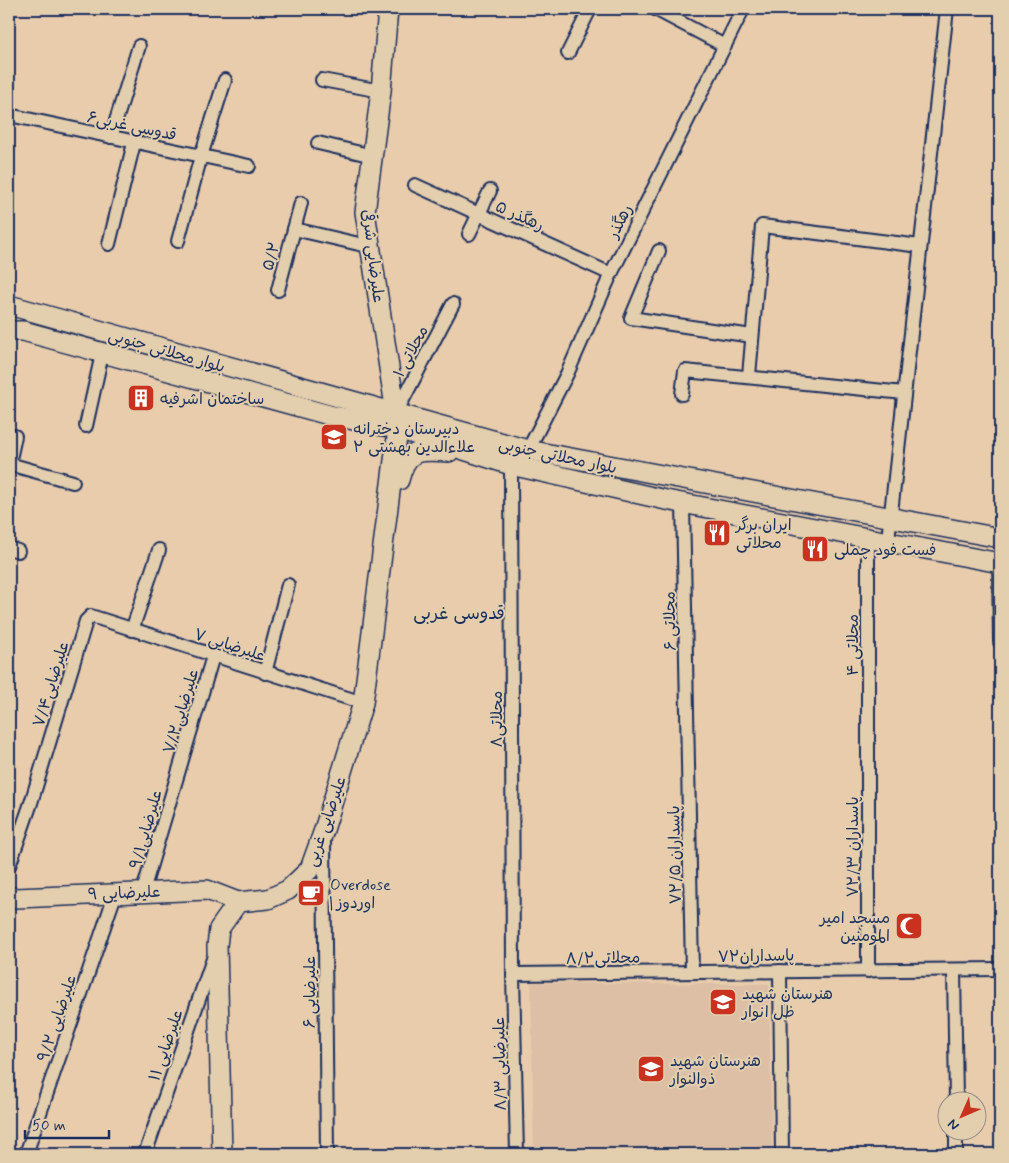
<svg xmlns="http://www.w3.org/2000/svg" width="1009" height="1163" font-family="Mynerve,'Playpen Sans Arabic',sans-serif">
	<style>
		.built { fill: #dcbfa5 }
		.lines { fill: none; stroke-linecap: round; stroke-linejoin: round }
		.street-casing { stroke: #1b2f5e; stroke-width: 16 }
		.secondary-casing { stroke: #1b2f5e; stroke-width: 22 }
		.street { stroke: #e3cead; stroke-width: 12 }
		.secondary { stroke: #e3cead; stroke-width: 19 }
		.labels { text-anchor: middle; stroke-width: 4; stroke-linejoin: round; paint-order: stroke }
		.street-label { font-size: 16px; fill: #1b2f5e; stroke: #e3cead }
		.poi-label { font-size: 16px; fill: #1b2f5e; stroke: #e3cead; text-anchor: start }
		.neighbourhood-label { font-size: 18px; fill: #1b2f5e; stroke: #e3cead }
	</style>
	<rect width="100%" height="100%" fill="#e9ccac"/>
	<filter id="ink" filterUnits="userSpaceOnUse"><feTurbulence type="fractalNoise" baseFrequency=".02" numOctaves="2"/><feDisplacementMap in="SourceGraphic" scale="10" xChannelSelector="R" yChannelSelector="G"/><feConvolveMatrix kernelMatrix="1 2 1 2 8 2 1 2 1" color-interpolation-filters="sRGB"/></filter>
	<g filter="url(#ink)">
		<polygon class="built" points="531,983 769,984 772,1154 534,1154"/>
		<g class="lines">
			<g class="street-casing">
				<g id="street">
					<polyline points="655,9 725,46"/>
					<polyline points="568,53 590,9"/>
					<polyline points="322,80 381,91"/>
					<polyline points="9,115 249,166"/>
					<polyline points="111,137 139,46"/>
					<polyline points="318,143 373,156"/>
					<polyline points="415,185 611,274"/>
					<polyline points="294,229 372,247"/>
					<polyline points="469,234 490,191"/>
					<polyline points="178,241 201,156 225,80"/>
					<polyline points="109,244 134,143"/>
					<polyline points="659,251 631,318 752,336"/>
					<polyline points="278,290 301,203"/>
					<polyline points="749,376 762,226 920,246"/>
					<polyline points="682,394 685,371 904,393"/>
					<polyline points="396,413 453,304"/>
					<polyline points="86,426 102,354"/>
					<polyline points="528,450 567,374 611,274 743,9"/>
					<polyline points="9,464 73,482"/>
					<polyline points="9,464 15,436"/>
					<polyline points="511,465 513,974 517,1154"/>
					<polyline points="683,503 692,972"/>
					<polyline points="888,540 947,9"/>
					<polyline points="9,548 18,551"/>
					<polyline points="999,563 1000,642"/>
					<polyline points="132,630 159,550"/>
					<polyline points="265,673 288,585"/>
					<polyline points="324,840 327,1154"/>
					<polyline points="9,866 31,803 86,621 91,616 363,703"/>
					<polyline points="143,891 213,656"/>
					<polyline points="954,970 956,1100"/>
					<polyline points="780,971 782,1154"/>
					<polyline points="868,971 868,537"/>
					<polyline points="513,974 1000,969"/>
					<polyline points="956,1130 956,1154"/>
					<polyline points="26,1154 116,892"/>
					<polyline points="145,1154 214,956"/>
				</g>
			</g>
			<g class="secondary-casing">
				<g id="secondary">
					<polyline points="388,9 381,91 365,212 396,413"/>
					<polyline points="9,305 528,450 1000,538"/>
					<polyline points="9,331 23,331 329,415 398,429 511,465 666,500 1000,563"/>
					<path d="M399 480C407 448 419 450 449 452"/>
					<polyline points="9,896 16,898 207,890 238,902"/>
					<polyline points="222,1154 217,946 219,929 238,902 268,899 288,890 310,869 324,830 363,703 398,429"/>
				</g>
			</g>
			<use href="#street" class="street"/>
			<use href="#secondary" class="secondary"/>
		</g>
	</g>
	<defs>
		<g id="building-square" transform="scale(1.4375)"><rect x="-9" y="-9" width="18" height="18" rx="4" fill="#c8321e" stroke="#e3cead"/><path d="M-4-6H4V6H1V3H-1V6H-4ZM-2.5-4.3h1.7v1.8h-1.7ZM.8-4.3h1.7v1.8H.8ZM-2.5-1h1.7V.8h-1.7ZM.8-1h1.7V.8H.8Z" fill="#fff"/></g>
		<g id="school-square" transform="scale(1.4375)"><rect x="-9" y="-9" width="18" height="18" rx="4" fill="#c8321e" stroke="#e3cead"/><path d="M0-5L7-2L0 1L-7-2ZM-4 1L0 2.5L4 1V4Q0 6-4 4Z" fill="#fff"/></g>
		<g id="restaurant-square" transform="scale(1.4375)"><rect x="-9" y="-9" width="18" height="18" rx="4" fill="#c8321e" stroke="#e3cead"/><path d="M-5-6h1v4h1v-4h1v4h1v-4h1v5L-1.5 .5V6h-2V.5L-5-1ZM5-6V6H3V1.5H1.5Q1.5-4 5-6Z" fill="#fff"/></g>
		<g id="cafe-square" transform="scale(1.4375)"><rect x="-9" y="-9" width="18" height="18" rx="4" fill="#c8321e" stroke="#e3cead"/><path d="M-5.5-4.5H6V0H3Q3 3.5 0 3.5H-2.5Q-5.5 3.5-5.5 0ZM3-3.2v2h1.7v-2ZM-6 4.5H4V6H-6Z" fill="#fff"/></g>
		<g id="mosque-square" transform="scale(1.4375)"><rect x="-9" y="-9" width="18" height="18" rx="4" fill="#c8321e" stroke="#e3cead"/><path d="M3.5-4.9A6 6 0 1 0 3.5 4.9A5 5 0 1 1 3.5-4.9Z" fill="#fff"/></g>
	</defs>
	<g fill-rule="evenodd">
		<use href="#building-square" x="141" y="398"/>
		<use href="#school-square" x="334" y="437"/>
		<use href="#restaurant-square" x="717" y="533"/>
		<use href="#restaurant-square" x="815" y="549"/>
		<use href="#cafe-square" x="311" y="893"/>
		<use href="#mosque-square" x="909" y="926"/>
		<use href="#school-square" x="723" y="1002"/>
		<use href="#school-square" x="651" y="1069"/>
	</g>
	<g class="labels">
		<g class="street-label">
			<text transform="translate(132 125) rotate(12)" y="6">قدوسی غربی۶</text>
			<text transform="translate(520 215) rotate(24)" y="6">۵ رهگذر</text>
			<text transform="translate(619 221) rotate(-63)" y="6">رهگذر</text>
			<text transform="translate(270 256) rotate(-75)" y="6">۵/۲</text>
			<text transform="translate(374 256) rotate(83)" y="6">علیرضایی شرقی</text>
			<text transform="translate(167 350) rotate(16)" y="6">بلوار محلاتی جنوبی</text>
			<text transform="translate(410 351) rotate(-62)" y="6">۱ محلاتی</text>
			<text transform="translate(558 455) rotate(12)" y="6">بلوار محلاتی جنوبی</text>
			<text transform="translate(669 621) rotate(-91)" y="6">۶ محلاتی</text>
			<text transform="translate(230 644) rotate(18)" y="6">۷ علیرضایی</text>
			<text transform="translate(852 645) rotate(-90)" y="6">۴ محلاتی</text>
			<text transform="translate(50 684) rotate(-73)" y="6">علیرضایی۷/۴</text>
			<text transform="translate(180 711) rotate(-73)" y="6">علیرضایی۷/۲</text>
			<text transform="translate(496 719) rotate(-90)" y="6">محلاتی۸</text>
			<text transform="translate(325 821) rotate(-71)" y="6">علیرضایی غربی</text>
			<text transform="translate(145 829) rotate(-74)" y="6">علیرضایی۹/۱</text>
			<text transform="translate(852 847) rotate(-90)" y="6">۷۲/۳ پاسداران</text>
			<text transform="translate(674 855) rotate(-91)" y="6">۷۲/۵ پاسداران</text>
			<text transform="translate(124 892) rotate(-2)" y="6">۹ علیرضایی</text>
			<text transform="translate(756 955) rotate(-1)" y="6">پاسداران۷۲</text>
			<text transform="translate(603 957) rotate(-1)" y="6">محلاتی۸/۲</text>
			<text transform="translate(309 992) rotate(-90)" y="6">۶ علیرضایی</text>
			<text transform="translate(56 1018) rotate(-71)" y="6">۹/۲ علیرضایی</text>
			<text transform="translate(165 1045) rotate(-71)" y="6">۱۱ علیرضایی</text>
			<text transform="translate(499 1064) rotate(-91)" y="6">۸/۳ علیرضایی</text>
		</g>
		<g class="poi-label">
			<text x="160" y="404">ساختمان اشرفیه</text>
			<text x="353" y="434">دبیرستان دخترانه<tspan x="353" dy="18">علاءالدین بهشتی ۲</tspan></text>
			<text x="736" y="530">ایران برگر<tspan x="736" dy="18">محلاتی</tspan></text>
			<text x="834" y="555">فست فود چملی</text>
			<text x="330" y="890">Overdose<tspan x="330" dy="18">| اوردوز</tspan></text>
			<text x="890" y="923" text-anchor="end">مسجد امیر<tspan x="890" dy="18">المومنین</tspan></text>
			<text x="742" y="999">هنرستان شهید<tspan x="742" dy="18">ظل انوار</tspan></text>
			<text x="670" y="1066">هنرستان شهید<tspan x="670" dy="18">ذوالنوار</tspan></text>
		</g>
		<g class="neighbourhood-label">
			<text x="459" y="619">قدوسی غربی</text>
		</g>
	</g>
	<rect width="1009" height="1163" fill="none" stroke="#e3cead" stroke-width="30"/>
	<rect x="15" y="15" width="979" height="1133" fill="none" stroke="#1b2f5e" stroke-width="2" filter="url(#ink)"/>
	<g transform="translate(962 1116) rotate(225)"><circle r="24" fill="#e3cead" stroke="#938e8d"/>
	<path d="M0-4L9 19L0 12L-9 19Z" fill="#c8321e"/>
	<text y="-8" font-size="14" font-weight="bold" text-anchor="middle" fill="#1b2f5e">N</text>
	</g>
	<path d="M25 1130v8h84v-8" fill="none" stroke="#1b2f5e" stroke-width="2.5"/>
	<text x="32" y="1130" font-size="15" fill="#1b2f5e" stroke="#e3cead" stroke-width="4" paint-order="stroke">50 m</text>
</svg>
